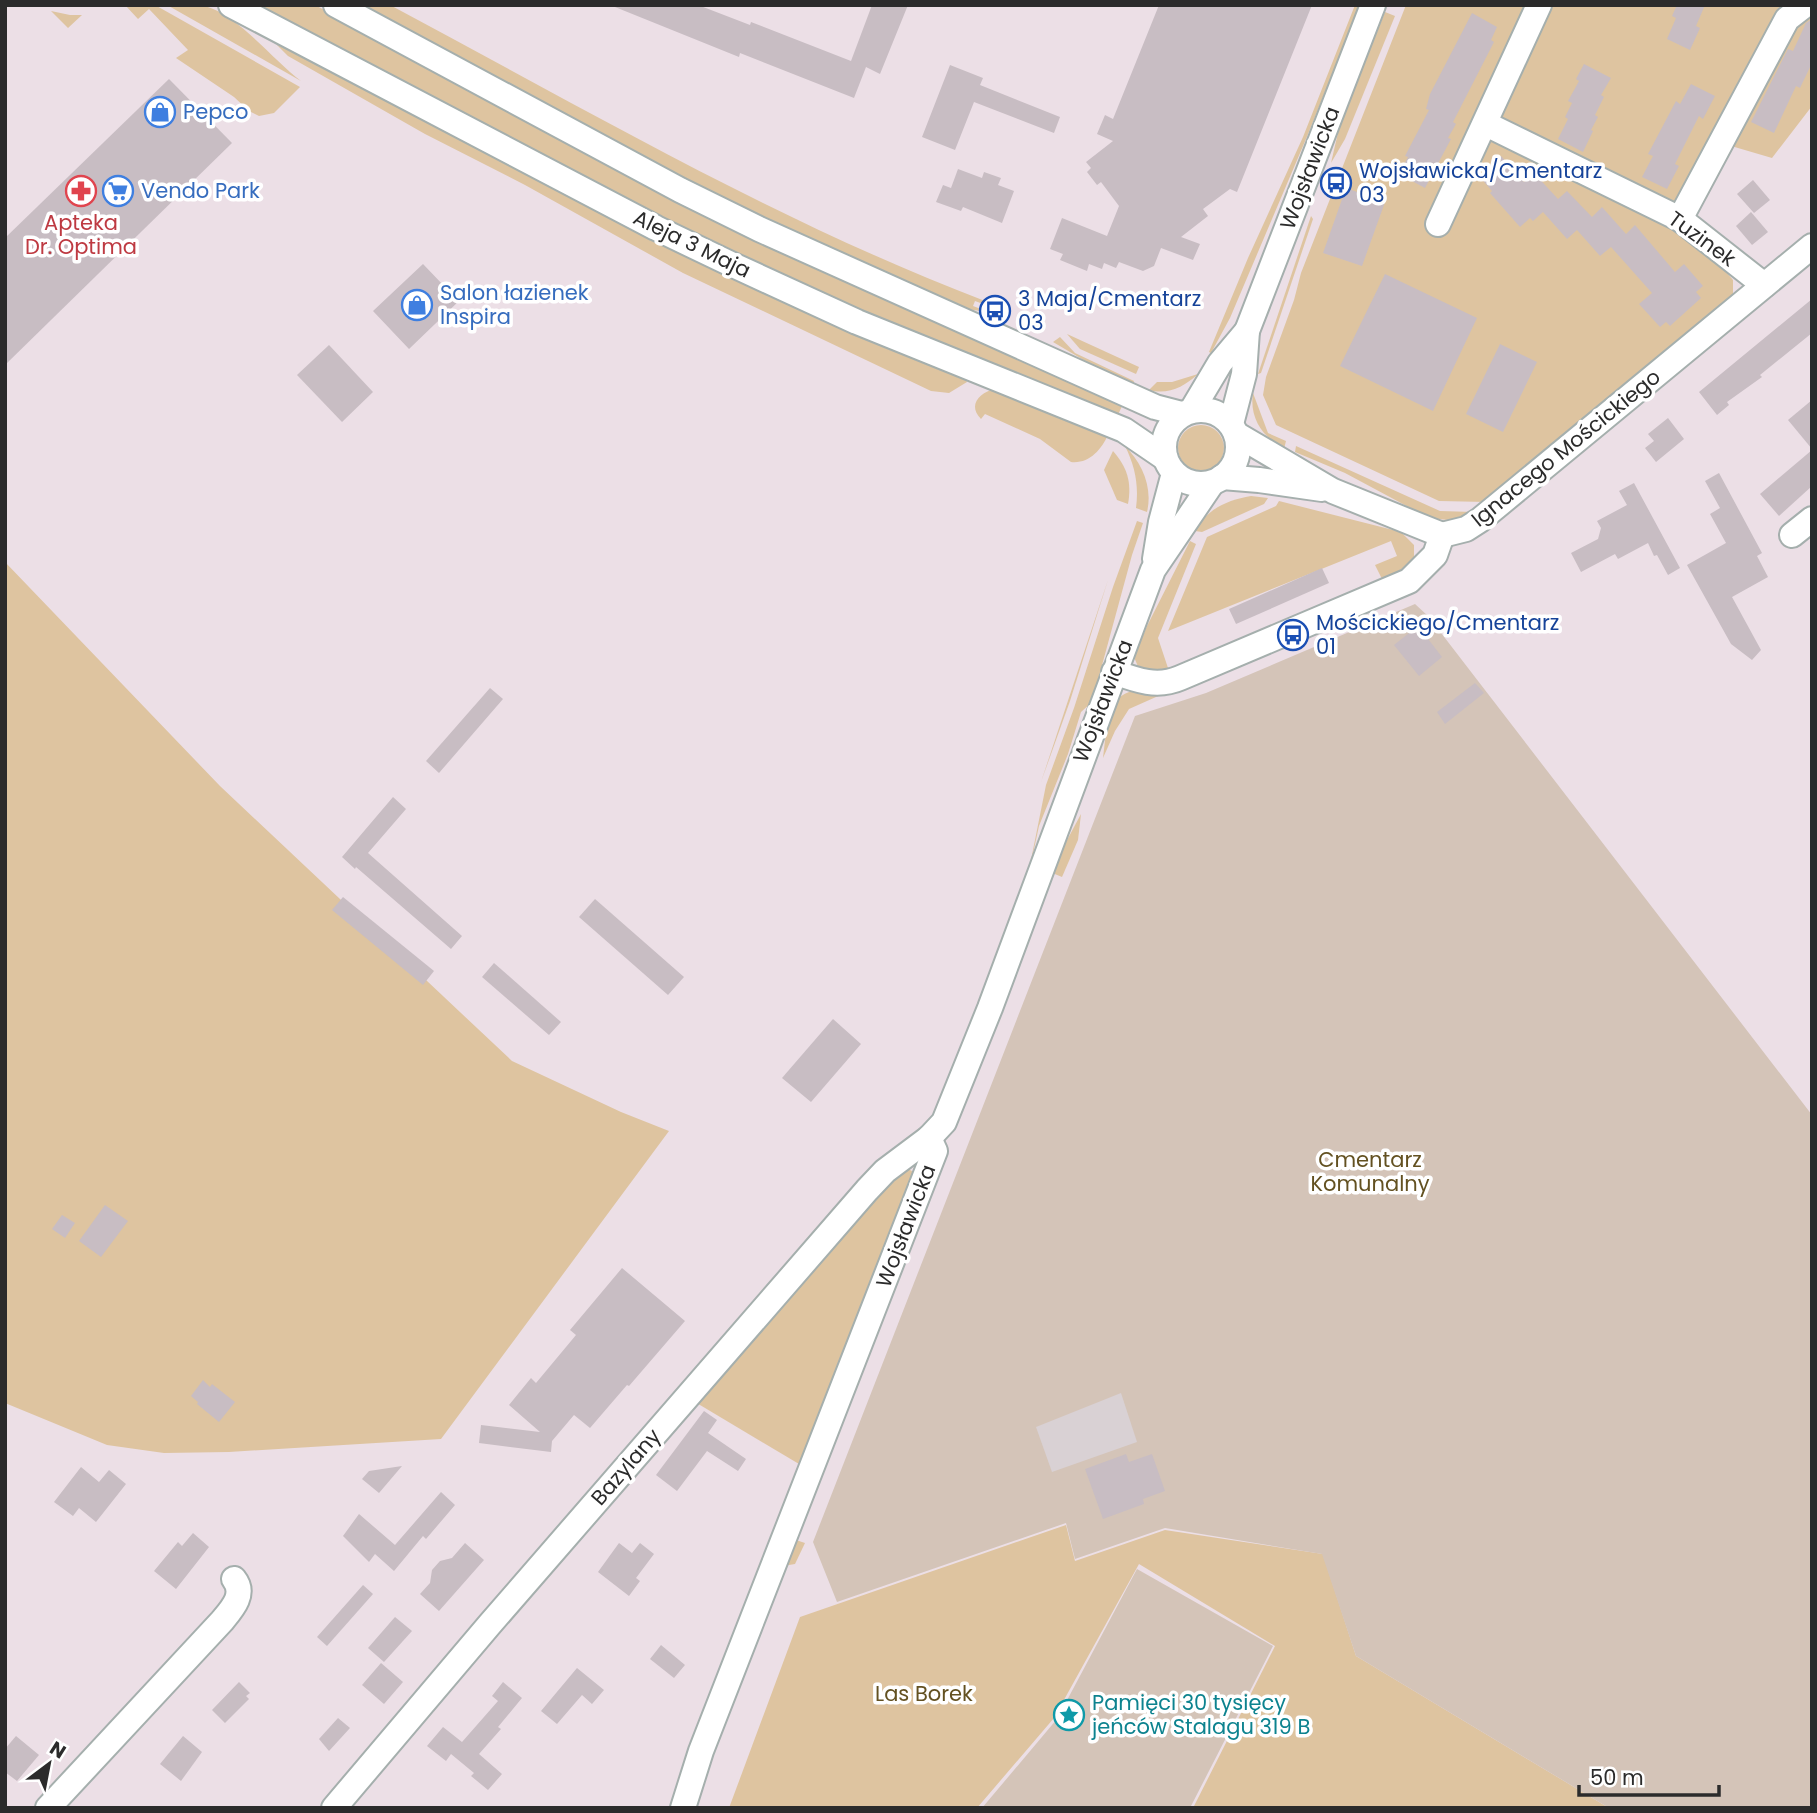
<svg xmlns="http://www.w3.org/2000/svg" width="1817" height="1813" font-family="Poppins,sans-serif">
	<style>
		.green { fill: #dec4a0 }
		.cemetery { fill: #d4c4b8 }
		.plaza { fill: #d9d1d4 }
		.building { fill: #c8bdc3 }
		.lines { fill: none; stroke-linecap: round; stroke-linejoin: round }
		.minor-casing { stroke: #a5afad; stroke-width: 28 }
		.minor { stroke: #fff; stroke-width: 24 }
		.labels { text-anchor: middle; stroke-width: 7; stroke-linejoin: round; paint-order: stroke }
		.shop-label { font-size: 21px; fill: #366cbe; stroke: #fff; text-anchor: start }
		.street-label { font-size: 21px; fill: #2b2b2b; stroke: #fff }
		.transit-label { font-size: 21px; fill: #164399; stroke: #fff; text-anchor: start }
		.health-label { font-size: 21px; fill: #be3a42; stroke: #fff }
		.park-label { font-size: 21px; fill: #635121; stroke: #fff }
		.culture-label { font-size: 21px; fill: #0d838f; stroke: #fff; text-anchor: start }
	</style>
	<rect width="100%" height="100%" fill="#ecdfe6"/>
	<g class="green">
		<polygon points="125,5 155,5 300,87 274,113 259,116 249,111 234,97 176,58 188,50 149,9 138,19"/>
		<path d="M167 5C178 5 194 2 205 6 238 15 273 60 301 81Z"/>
		<polygon points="247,5 315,5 678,199 824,270 1122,406 1118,415 869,314 708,241"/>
		<path d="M358 5H390C585 109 778 222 985 301L983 304 975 301 973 306 981 309 980 311 967 309 756 217Z"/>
		<polygon points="1355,5 1360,5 1306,139 1230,318 1211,353 1209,352 1248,258 1303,137"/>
		<polygon points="1406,5 1812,5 1812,106 1772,158 1721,143 1681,219 1733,280 1733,295 1487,502 1439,501 1276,425 1263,395 1266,377 1294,300 1301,273"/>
		<polygon points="51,11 70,15 82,15 68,28"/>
		<polygon points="1385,12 1395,16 1345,139 1331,163 1340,124"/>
		<polygon points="276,44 639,232 965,378 967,382 949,393 931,391 683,273 525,185 425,134 288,56"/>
		<polygon points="1311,216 1313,219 1261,373 1258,374"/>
		<polygon points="1067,334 1139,367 1136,374 1080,349"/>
		<polygon points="1060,337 1075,353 1134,381 1133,384 1104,372 1053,342"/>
		<path d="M1198 374C1184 387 1168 395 1149 390L1157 382H1172Z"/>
		<path d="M995 389 1108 435C1101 450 1089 464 1071 462L1040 439 985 414 981 419C967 405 980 392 995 389Z"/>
		<path d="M1253 393 1268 433 1286 441 1284 449C1263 437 1249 418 1253 393Z"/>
		<circle cx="1201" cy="448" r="23"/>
		<path d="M1125 446C1142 463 1153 487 1147 512L1136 508C1139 485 1135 466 1125 446Z"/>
		<polygon points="1296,446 1440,511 1474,512 1464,517 1448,520 1429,518 1345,473 1295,452"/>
		<path d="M1113 451C1127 467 1132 482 1128 504L1117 500 1104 470Z"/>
		<path d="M1251 496 1268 498 1264 504 1202 532 1195 531C1207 509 1227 500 1251 496Z"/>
		<polygon points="1279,501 1401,532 1414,545 1414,561 1409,568 1384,583 1375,565 1397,556 1391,541 1168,631 1207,537 1276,506"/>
		<polygon points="1137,521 1143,523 1132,555 1092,702 1081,712 1068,754 1039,826 1024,895 1046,785 1074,708 1113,587"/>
		<polygon points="1190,541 1196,544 1158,638 1169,671 1139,669 1134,657 1147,626"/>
		<polygon points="5,562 220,786 512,1061 621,1112 669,1131 441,1439 229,1452 164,1453 107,1445 5,1403"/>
		<polygon points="1108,580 1070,701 1041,782"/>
		<path d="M1174 689 1129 709 1115 731 1103 758C1106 739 1106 699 1129 692 1142 688 1160 690 1174 689Z"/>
		<polygon points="1081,814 1078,840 1062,877 1050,872"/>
		<polygon points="906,1168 914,1172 914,1179 799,1464 695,1402 900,1171"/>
		<polygon points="1066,1525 1075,1561 1165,1530 1323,1554 1356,1656 1609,1808 1193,1808 1275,1646 1139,1564 1054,1718 977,1808 729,1808 800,1617"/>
		<polygon points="793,1539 805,1543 795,1564 783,1566"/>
	</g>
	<g class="cemetery">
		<polygon points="1415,604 1428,616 1812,1115 1812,1808 1609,1808 1356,1656 1322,1554 1165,1528 1075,1559 1066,1523 837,1602 813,1542 1135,716 1206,693"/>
		<polygon points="1137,1569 1273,1646 1190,1808 982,1808 1057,1719"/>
	</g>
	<polygon class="plaza" points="1121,1393 1137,1442 1052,1472 1036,1427"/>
	<g class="building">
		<polygon points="610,5 698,5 750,25 751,22 851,61 872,5 908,5 880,74 866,67 854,98 740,53 739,57"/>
		<polygon points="1159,5 1312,5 1237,192 1230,189 1203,209 1208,216 1181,237 1200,244 1193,260 1161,248 1154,266 1143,271 1119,262 1116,268 1104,263 1102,269 1089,264 1087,271 1060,260 1063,254 1050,249 1062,218 1107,236 1119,206 1101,182 1097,185 1087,172 1091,168 1086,162 1113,141 1097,134 1105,115 1113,119"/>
		<polygon points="1677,5 1705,5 1696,26 1700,28 1690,50 1667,39 1676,18 1672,16"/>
		<polygon points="1472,13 1497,27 1491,40 1494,42 1453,122 1456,124 1448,138 1451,139 1425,188 1399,174 1408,157 1405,156 1429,110 1426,109 1430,94"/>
		<polygon points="1812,19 1812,63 1800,88 1796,86 1774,133 1751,122 1788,49 1793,51 1806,23"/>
		<polygon points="1584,64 1611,78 1601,95 1604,97 1595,115 1598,117 1591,130 1593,131 1583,152 1558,139 1568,119 1565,117 1572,103 1568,101 1579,81 1576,79"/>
		<polygon points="950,65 983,78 980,85 1060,117 1054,133 974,102 955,150 922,137"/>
		<polygon points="169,79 232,143 5,365 5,238"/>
		<polygon points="1691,84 1715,96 1703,119 1699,116 1675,164 1679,166 1667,189 1642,177 1653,156 1648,154 1676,101 1680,104"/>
		<polygon points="1501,156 1524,182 1534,173 1558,199 1567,191 1592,217 1602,207 1626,234 1635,225 1675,272 1684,264 1703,286 1696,292 1701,298 1670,326 1666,322 1660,327 1639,304 1652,293 1611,247 1600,256 1577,230 1567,239 1543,212 1533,221 1530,218 1520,227 1490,193 1492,191 1479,176"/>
		<polygon points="958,169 982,178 984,172 1001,178 998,185 1014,191 1002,223 963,207 961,211 936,202 943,185 951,188"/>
		<polygon points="1753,180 1770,200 1754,213 1737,194"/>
		<polygon points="1346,188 1385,202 1362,266 1323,253"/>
		<polygon points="1751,212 1768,232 1752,245 1736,226"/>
		<polygon points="423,264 445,287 447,284 461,299 409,349 373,311"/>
		<polygon points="1385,274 1477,318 1433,411 1340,366"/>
		<polygon points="1812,299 1812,333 1760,375 1762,377 1727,402 1729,405 1717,415 1699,392"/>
		<polygon points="1500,344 1537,362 1503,432 1466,414"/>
		<polygon points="329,345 373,392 342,422 297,375"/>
		<polygon points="1812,400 1812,449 1788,420"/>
		<polygon points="1668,418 1684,439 1656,462 1645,448 1654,441 1648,434"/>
		<polygon points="1812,450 1812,486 1779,516 1760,494"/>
		<polygon points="1719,473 1762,553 1757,556 1768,577 1732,597 1761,650 1752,660 1731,644 1687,565 1726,543 1710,514 1720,508 1705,481"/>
		<polygon points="1634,483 1680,568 1668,575 1657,555 1654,556 1648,543 1618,559 1615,554 1581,572 1571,553 1598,539 1601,528 1597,521 1627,505 1619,491"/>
		<polygon points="1322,568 1329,583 1236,624 1229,609"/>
		<polygon points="1418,626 1442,657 1419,676 1394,645"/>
		<polygon points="1475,683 1484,693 1445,724 1437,712"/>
		<polygon points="490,688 503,699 439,773 426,761"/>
		<polygon points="393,797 406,809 368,853 462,936 451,949 356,867 355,869 342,857"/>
		<polygon points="343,897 434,971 423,985 332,910"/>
		<polygon points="595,899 684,977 668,995 579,917"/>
		<polygon points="494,963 561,1022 549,1035 482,977"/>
		<polygon points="833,1019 861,1044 811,1102 782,1078"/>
		<polygon points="105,1205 128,1221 101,1257 79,1241"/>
		<polygon points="62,1215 75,1223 65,1238 52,1229"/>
		<polygon points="622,1268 685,1321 629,1386 627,1385 590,1428 574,1415 552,1441 551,1452 479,1443 481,1425 540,1432 509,1405 531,1378 536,1383 576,1335 570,1330"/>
		<polygon points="203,1380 210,1387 212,1384 235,1402 219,1422 197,1404 198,1402 191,1396"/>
		<polygon points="704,1411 717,1420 708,1433 746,1459 738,1471 707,1451 677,1491 656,1475"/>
		<polygon points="1126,1454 1129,1462 1152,1454 1165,1491 1143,1499 1144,1504 1103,1519 1085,1469"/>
		<polygon points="402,1466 379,1493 362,1479 369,1471"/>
		<polygon points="81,1467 99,1482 109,1470 126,1484 96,1522 79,1508 73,1516 54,1502"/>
		<polygon points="441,1492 455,1505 426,1539 423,1536 394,1571 375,1554 369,1562 343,1536 359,1514 395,1545"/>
		<polygon points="193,1533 209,1547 176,1589 154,1571 178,1542 182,1546"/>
		<polygon points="465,1543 484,1560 439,1611 420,1594 430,1583 432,1570 440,1561 452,1558"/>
		<polygon points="619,1543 632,1553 640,1543 654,1554 636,1578 640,1581 629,1596 598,1572"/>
		<polygon points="363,1585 373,1594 327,1646 317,1637"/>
		<polygon points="395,1617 412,1631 384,1662 368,1648"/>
		<polygon points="661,1645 685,1665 674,1678 650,1659"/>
		<polygon points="381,1663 403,1682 384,1704 362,1685"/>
		<polygon points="577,1668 604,1690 592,1704 582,1695 557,1724 541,1711"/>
		<polygon points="239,1682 250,1693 246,1696 249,1699 225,1723 212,1710"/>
		<polygon points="503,1682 522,1698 498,1727 501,1729 479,1754 502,1774 488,1790 471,1776 474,1773 451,1754 446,1761 427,1746 443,1727 462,1742 498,1701 492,1696"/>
		<polygon points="338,1718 350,1728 329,1751 319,1739"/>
		<polygon points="16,1736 39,1755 17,1781 5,1772 5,1749"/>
		<polygon points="183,1736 202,1752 181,1781 160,1764"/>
	</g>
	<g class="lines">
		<g class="minor-casing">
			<g id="minor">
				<polyline points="231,5 656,228 733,265 857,322 1124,430 1165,458"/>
				<polyline points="336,5 680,190 759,229 1155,407 1182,414"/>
				<polyline points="1486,124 1680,219 1764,285"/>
				<polyline points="1680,219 1787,19 1805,5"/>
				<polyline points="1438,224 1539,5"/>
				<circle cx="1201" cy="447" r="37"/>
				<polyline points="1192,410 1220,363 1247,331"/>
				<polyline points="1231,424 1244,374 1247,331 1373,5"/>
				<polyline points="1236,434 1333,491 1442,535"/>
				<polyline points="1222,477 1259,480 1322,489"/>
				<polyline points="1442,535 1466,529 1480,520 1812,246"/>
				<polyline points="1792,535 1812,519"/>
				<polyline points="1155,559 1161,522 1174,473"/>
				<path d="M1114 672C1136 680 1157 688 1180 678L1409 581 1435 555 1442 535"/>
				<path d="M48 1808 222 1621C232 1609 246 1594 234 1579"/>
				<polyline points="334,1808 490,1624 867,1190 885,1171 929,1138 944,1122 990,1008 1153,570 1212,483"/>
				<polyline points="683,1808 701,1751 935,1151 929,1138"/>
			</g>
		</g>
		<use href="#minor" class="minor"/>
	</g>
	<defs>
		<g id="shop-ring" transform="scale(1.575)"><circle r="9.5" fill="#fff" stroke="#3f7fe0" stroke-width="1.5"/><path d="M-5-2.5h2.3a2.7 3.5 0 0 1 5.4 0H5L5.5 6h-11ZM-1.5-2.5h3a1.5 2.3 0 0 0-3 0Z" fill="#3f7fe0"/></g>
		<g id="bus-ring" transform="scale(1.575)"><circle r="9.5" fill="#fff" stroke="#1a4fb4" stroke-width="1.5"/><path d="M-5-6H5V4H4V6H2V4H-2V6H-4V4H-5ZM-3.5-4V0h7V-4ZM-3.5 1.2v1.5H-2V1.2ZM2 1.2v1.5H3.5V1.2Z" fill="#1a4fb4"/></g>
		<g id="pharmacy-ring" transform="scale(1.575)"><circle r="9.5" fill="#fff" stroke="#e0444e" stroke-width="1.5"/><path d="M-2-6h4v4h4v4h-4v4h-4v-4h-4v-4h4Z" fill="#e0444e"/></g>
		<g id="supermarket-ring" transform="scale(1.575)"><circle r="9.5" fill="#fff" stroke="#3f7fe0" stroke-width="1.5"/><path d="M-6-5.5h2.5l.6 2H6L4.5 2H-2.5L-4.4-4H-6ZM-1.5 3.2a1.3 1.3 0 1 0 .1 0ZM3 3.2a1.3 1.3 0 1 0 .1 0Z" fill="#3f7fe0"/></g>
		<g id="sight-ring" transform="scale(1.575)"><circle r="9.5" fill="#fff" stroke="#0f9aa8" stroke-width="1.5"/><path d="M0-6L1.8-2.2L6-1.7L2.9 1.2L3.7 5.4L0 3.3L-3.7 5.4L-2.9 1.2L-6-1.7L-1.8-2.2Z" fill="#0f9aa8"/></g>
	</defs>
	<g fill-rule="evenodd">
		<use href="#shop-ring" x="160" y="112"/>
		<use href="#bus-ring" x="1336" y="183"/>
		<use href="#pharmacy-ring" x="81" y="191"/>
		<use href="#supermarket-ring" x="118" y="191"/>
		<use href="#shop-ring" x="417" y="305"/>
		<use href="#bus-ring" x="995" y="311"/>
		<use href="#bus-ring" x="1293" y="635"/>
		<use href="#sight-ring" x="1069" y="1715"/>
	</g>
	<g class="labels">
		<g class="shop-label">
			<text x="183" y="119">Pepco</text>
			<text x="141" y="198">Vendo Park</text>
			<text x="440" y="300">Salon łazienek<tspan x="440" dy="24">Inspira</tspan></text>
		</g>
		<g class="street-label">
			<text transform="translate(1310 168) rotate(-69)" y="7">Wojsławicka</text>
			<text transform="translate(1702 239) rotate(36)" y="7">Tuzinek</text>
			<text transform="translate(692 244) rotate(26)" y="7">Aleja 3 Maja</text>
			<text transform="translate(1566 448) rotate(-39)" y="7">Ignacego Mościckiego</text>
			<text transform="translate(1103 701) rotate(-69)" y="7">Wojsławicka</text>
			<text transform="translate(906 1226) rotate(-69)" y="7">Wojsławicka</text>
			<text transform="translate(626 1467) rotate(-49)" y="7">Bazylany</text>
		</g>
		<g class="transit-label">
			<text x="1359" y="178">Wojsławicka/Cmentarz<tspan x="1359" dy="24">03</tspan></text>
			<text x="1018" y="306">3 Maja/Cmentarz<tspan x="1018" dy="24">03</tspan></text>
			<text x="1316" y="630">Mościckiego/Cmentarz<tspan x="1316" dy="24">01</tspan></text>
		</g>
		<g class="health-label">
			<text x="81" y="230">Apteka<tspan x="81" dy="24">Dr. Optima</tspan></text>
		</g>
		<g class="park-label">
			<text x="1370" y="1167">Cmentarz<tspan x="1370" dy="24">Komunalny</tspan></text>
			<text x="924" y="1701">Las Borek</text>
		</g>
		<g class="culture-label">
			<text x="1092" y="1710">Pamięci 30 tysięcy<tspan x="1092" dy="24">jeńców Stalagu 319 B</tspan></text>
		</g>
	</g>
	<rect width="1817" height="1813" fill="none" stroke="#2b2b2b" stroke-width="14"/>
	<g transform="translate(49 1764) rotate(32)" stroke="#ffffff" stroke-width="5" paint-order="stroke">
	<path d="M0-5L12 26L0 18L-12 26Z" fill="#2b2b2b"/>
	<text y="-10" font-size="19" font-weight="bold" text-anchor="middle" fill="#2b2b2b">N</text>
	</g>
	<path d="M1579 1785v10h140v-10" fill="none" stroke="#2b2b2b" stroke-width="3.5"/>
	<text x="1590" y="1785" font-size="21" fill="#2b2b2b" stroke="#ffffff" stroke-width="5" paint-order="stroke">50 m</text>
</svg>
